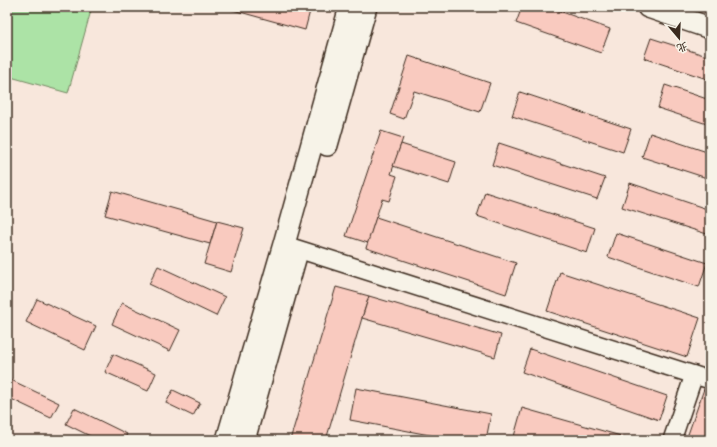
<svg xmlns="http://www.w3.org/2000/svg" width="717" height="447" font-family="Itim,'LXGW WenKai TC',sans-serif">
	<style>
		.garden { fill: #ace3a6; stroke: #748662 }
		.building { fill: #f9cabf; stroke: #3b2a1e }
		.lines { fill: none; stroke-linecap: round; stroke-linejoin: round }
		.minor-casing { stroke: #3b2a1e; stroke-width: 20 }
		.major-casing { stroke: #3b2a1e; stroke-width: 24 }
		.minor { stroke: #f7f3e8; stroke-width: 17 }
		.major { stroke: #f7f3e8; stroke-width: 21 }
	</style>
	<rect width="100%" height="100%" fill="#f8e7dc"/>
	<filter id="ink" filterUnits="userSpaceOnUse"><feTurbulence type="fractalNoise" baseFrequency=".025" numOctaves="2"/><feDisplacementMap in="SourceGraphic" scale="8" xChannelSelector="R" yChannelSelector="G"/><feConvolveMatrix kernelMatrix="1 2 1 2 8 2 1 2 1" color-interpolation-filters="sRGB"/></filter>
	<g filter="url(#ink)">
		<polygon class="garden" points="7,7 92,7 68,93 7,76"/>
		<g class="building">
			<polygon points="222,7 311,7 305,30"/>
			<polygon points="522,7 548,7 610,29 601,53 516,23"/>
			<polygon points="651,38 710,57 710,80 644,58"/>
			<polygon points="409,56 490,83 480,112 414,91 404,119 390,114"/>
			<polygon points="665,85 710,100 710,125 658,108"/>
			<polygon points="520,92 631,129 623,152 512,116"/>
			<polygon points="381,131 403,138 391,174 397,176 389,201 382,199 368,243 346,236"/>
			<polygon points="650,133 710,153 710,179 642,157"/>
			<polygon points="499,143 605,178 597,199 492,165"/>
			<polygon points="401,144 456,162 449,184 393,166"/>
			<polygon points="630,183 710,210 710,235 622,207"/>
			<polygon points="112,191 217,221 210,244 105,215"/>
			<polygon points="485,192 595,228 587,253 477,216"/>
			<polygon points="376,217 516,263 506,294 366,248"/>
			<polygon points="217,221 244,228 231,272 204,264"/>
			<polygon points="616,233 707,263 699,287 608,257"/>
			<polygon points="158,266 225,297 216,316 149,284"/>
			<polygon points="560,272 700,318 687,357 547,311"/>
			<polygon points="336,287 369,296 362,318 326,440 290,440"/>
			<polygon points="369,296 501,335 495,357 362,318"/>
			<polygon points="37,299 96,326 85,350 26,322"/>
			<polygon points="122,303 180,330 170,351 112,324"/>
			<polygon points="530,349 667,396 659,420 522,372"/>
			<polygon points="113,354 156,373 148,391 105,372"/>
			<polygon points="7,378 59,403 51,418 7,397"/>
			<polygon points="356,388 491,414 486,440 456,440 350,420"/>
			<polygon points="704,389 710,391 710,440 686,440"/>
			<polygon points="173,390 200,403 193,416 166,403"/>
			<polygon points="74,408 127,434 124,440 98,440 66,424"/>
			<polygon points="522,408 635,440 513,440"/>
		</g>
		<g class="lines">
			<g class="minor-casing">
				<g id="minor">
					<polyline points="285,245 710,380"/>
					<polyline points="672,440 694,375"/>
				</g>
			</g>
			<g class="major-casing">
				<g id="major">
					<polyline points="648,7 710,28"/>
					<polyline points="327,145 366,7"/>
					<polyline points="227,440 284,244 350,7"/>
					<polyline points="244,440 297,252"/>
				</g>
			</g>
			<use href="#minor" class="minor"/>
			<use href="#major" class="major"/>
		</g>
	</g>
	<rect width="717" height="447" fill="none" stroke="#f7f3e8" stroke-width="24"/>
	<rect x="12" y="12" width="693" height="423" fill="none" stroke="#3b2a1e" stroke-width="1.5" filter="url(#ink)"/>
	<g transform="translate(679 38) rotate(161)" stroke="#f7f3e8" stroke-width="3" paint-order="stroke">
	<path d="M0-3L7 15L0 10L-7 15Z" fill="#3b2a1e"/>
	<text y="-6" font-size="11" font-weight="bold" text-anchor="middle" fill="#3b2a1e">北</text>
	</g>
</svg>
